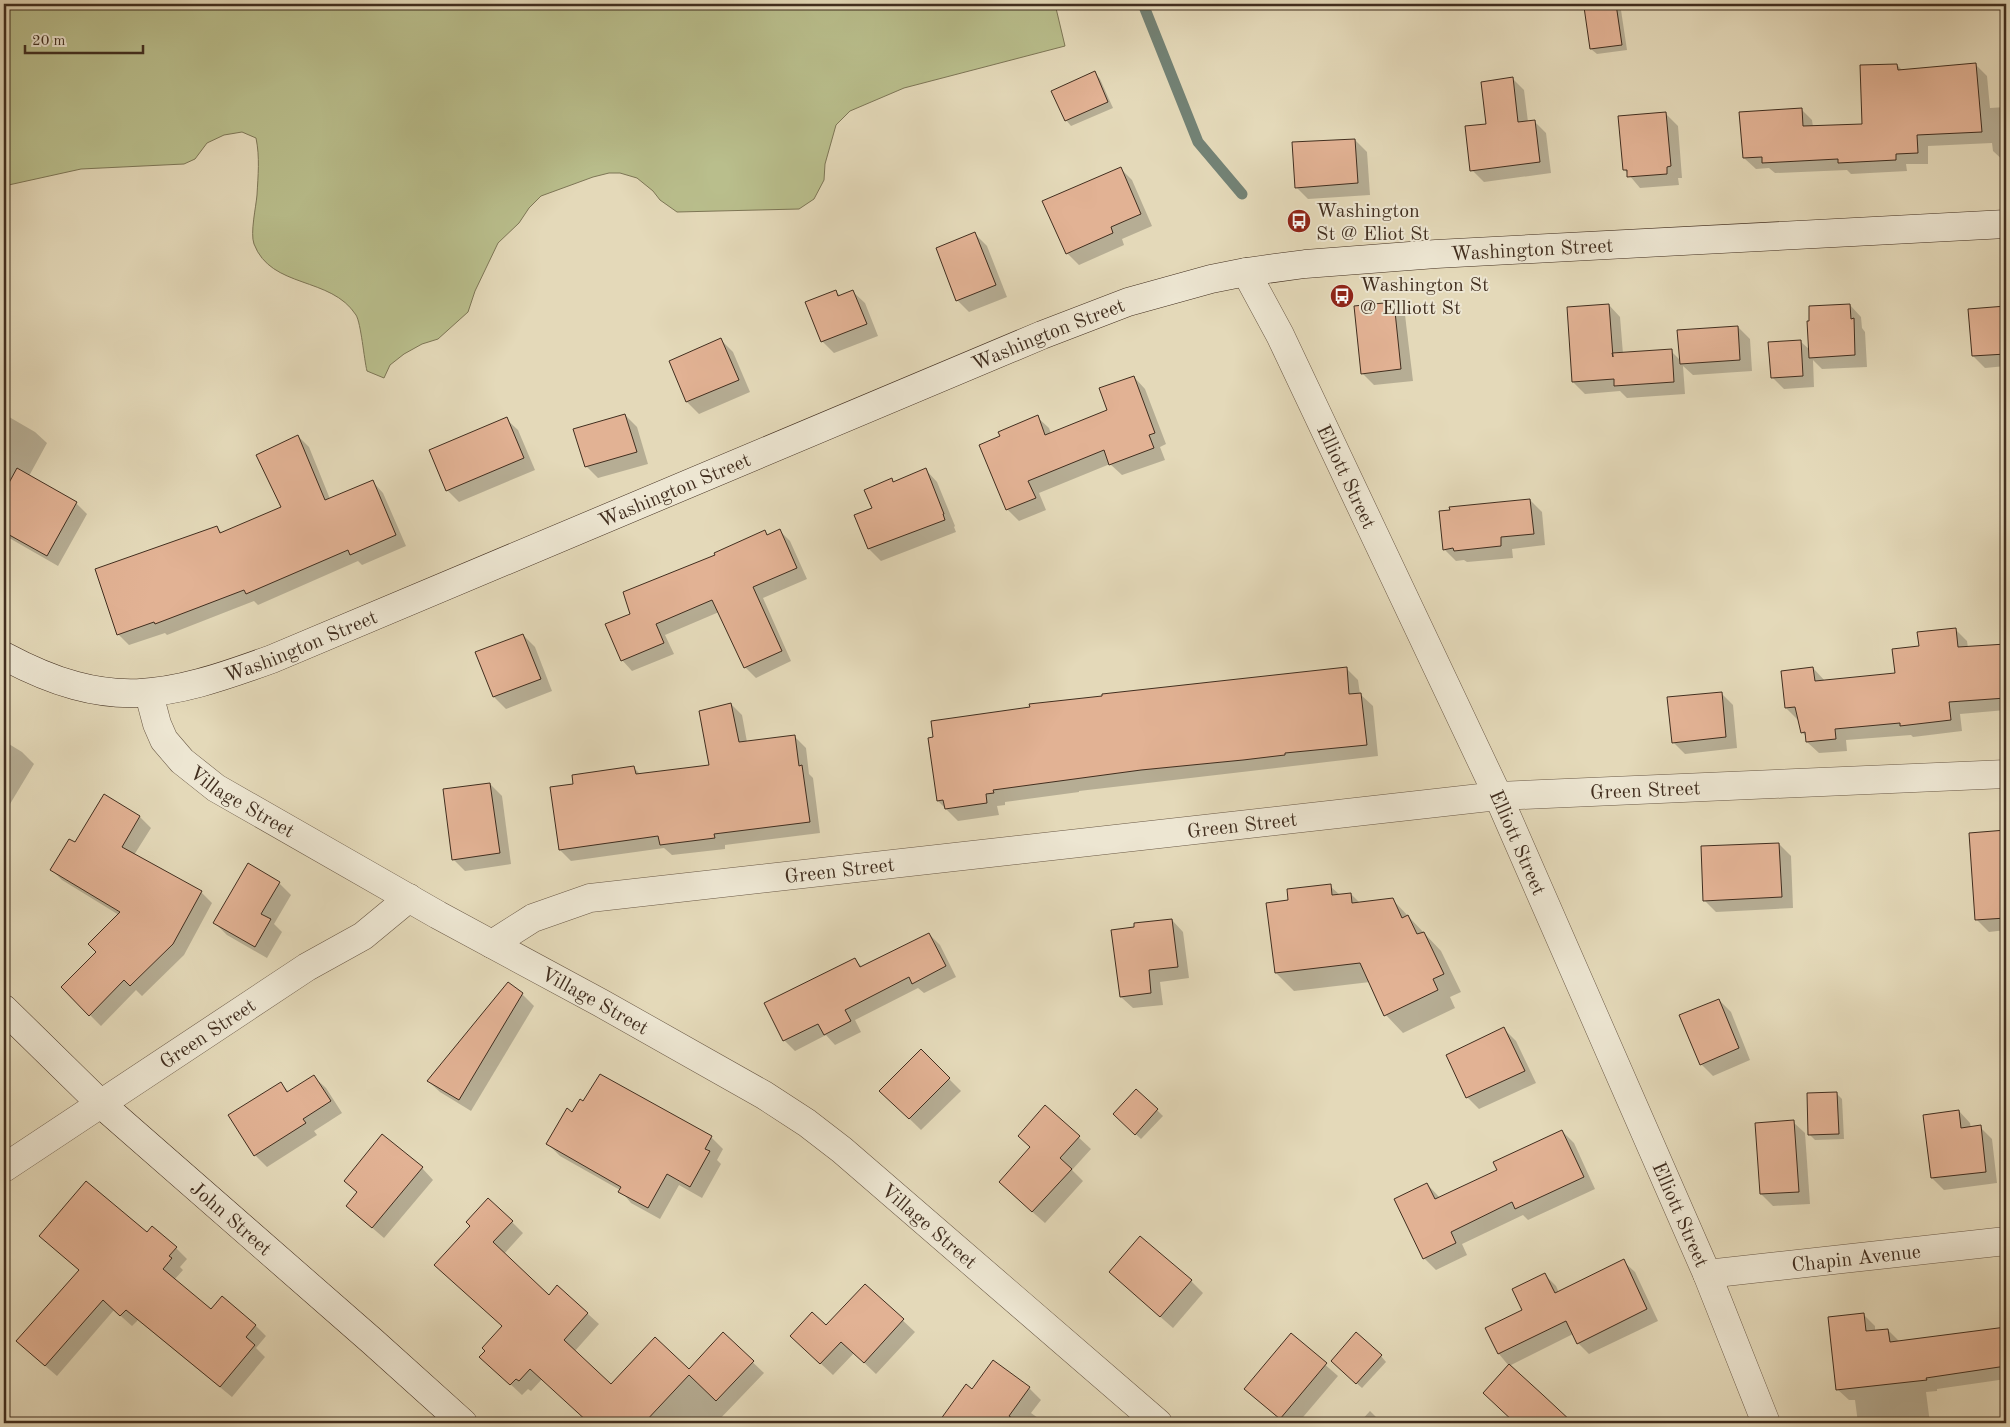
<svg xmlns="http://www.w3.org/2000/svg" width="2010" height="1427" font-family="'Old Standard TT',serif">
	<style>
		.green { fill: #b9be8c; stroke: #7d7656 }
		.shadow { fill: #0003 }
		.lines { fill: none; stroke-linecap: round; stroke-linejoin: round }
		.stream { stroke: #738275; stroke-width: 11 }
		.building { fill: #e2b294; stroke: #412e1f }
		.street-casing { stroke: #6a5946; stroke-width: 29 }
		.secondary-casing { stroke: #412e1f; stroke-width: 29 }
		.street { stroke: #ede6d2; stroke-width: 28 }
		.secondary { stroke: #ede6d2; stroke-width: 28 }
		.labels { text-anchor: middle; stroke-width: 4; stroke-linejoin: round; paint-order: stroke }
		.poi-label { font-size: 20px; fill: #412e1f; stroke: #ede6d2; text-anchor: start }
		.street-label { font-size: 20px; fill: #412e1f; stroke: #ede6d2 }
	</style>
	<rect width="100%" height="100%" fill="#e4d9b9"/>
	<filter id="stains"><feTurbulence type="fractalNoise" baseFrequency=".004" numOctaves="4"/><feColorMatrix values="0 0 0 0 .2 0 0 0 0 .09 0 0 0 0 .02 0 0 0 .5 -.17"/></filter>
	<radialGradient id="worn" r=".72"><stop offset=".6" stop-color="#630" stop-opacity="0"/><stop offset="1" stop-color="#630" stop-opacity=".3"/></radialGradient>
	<path class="green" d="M4 4H1055L1065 46 904 88 850 111 836 125 825 164 824 180 814 199 799 209 677 212 660 200 653 191 637 178 620 173H609L593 177 541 196 529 208 519 223 498 243 475 291 468 312 438 339 422 344 404 354 390 365 384 378 367 371C364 359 361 323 356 315 331 276 271 289 254 244 250 233 256 207 257 195 258 176 260 157 256 138L242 132 224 135 207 143 195 159 184 164 81 169 4 186Z"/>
	<g class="shadow">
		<polygon points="1616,4 1621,10 1627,50 1597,54 1591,49"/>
		<polygon points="1975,64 1987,76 1990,108 2006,107 2006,163 1993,151 1992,143 1928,146 1928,164 1906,164 1907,171 1851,174 1847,170 1775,173 1769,168 1756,169 1744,158 1801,109 1812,120 1813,127 1863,125 1897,65 1903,71"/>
		<polygon points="1095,73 1100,79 1113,108 1071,126 1066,120"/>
		<polygon points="1512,78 1524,90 1528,122 1534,121 1546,133 1551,173 1484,182 1472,170 1487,125"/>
		<polygon points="1666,114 1678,126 1682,178 1678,178 1679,185 1640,188 1624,169"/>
		<polygon points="1355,140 1367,152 1370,195 1308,199 1296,187"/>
		<polygon points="1120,168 1132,180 1152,226 1122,239 1124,245 1079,265 1067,253"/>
		<polygon points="975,234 987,246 1007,297 969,312 957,300"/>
		<polygon points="836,292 841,296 853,292 865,303 878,336 834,353 822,341"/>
		<polygon points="1393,303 1405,315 1413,381 1374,385 1362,373"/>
		<polygon points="1609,305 1620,317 1623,354 1671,351 1680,360 1738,327 1750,339 1752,371 1693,375 1683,366 1685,394 1627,398 1620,391 1585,394 1573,382"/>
		<polygon points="1850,305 1861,317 1862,328 1865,332 1867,367 1822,369 1813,360 1814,387 1784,389 1772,377 1801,342 1810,350"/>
		<polygon points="2006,308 2006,366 1985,368 1973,356 1970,311"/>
		<polygon points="721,340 733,352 750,392 699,414 687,402 670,362"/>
		<polygon points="1134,377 1145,389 1166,444 1160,447 1165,460 1122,475 1110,464 1039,493 1046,510 1019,521 1007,509 980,445 1001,437 1037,417 1049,428 1051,434 1109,411"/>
		<polygon points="4,414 35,432 47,443 29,476 76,503 87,514 58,566 4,535"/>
		<polygon points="625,415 637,427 648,464 598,478 586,466"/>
		<polygon points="506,419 518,430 535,470 459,502 447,490 431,451"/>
		<polygon points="298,436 309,447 330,499 372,481 383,493 406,546 362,565 358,561 258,605 254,601 167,635 165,633 129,645 118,634 216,527 222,533 282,508"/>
		<polygon points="926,470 937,482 955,526 954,527 956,532 881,561 869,549 873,509 892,480 894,482"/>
		<polygon points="1530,500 1542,512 1545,545 1512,549 1513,558 1467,562 1464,560 1456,561 1444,549"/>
		<polygon points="779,530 790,541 807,579 763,598 791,661 756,678 745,667 719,612 665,635 674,654 632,671 622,660 632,615 717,555 765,532 768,535"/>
		<polygon points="1955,629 1967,641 1968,648 2006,645 2006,710 1960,714 1962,731 1913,737 1911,735 1846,740 1847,751 1819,753 1807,742 1807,737 1802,732 1798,720 1786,708 1813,668 1825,681 1896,674 1920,647"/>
		<polygon points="523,635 535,647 552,691 506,709 494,697 477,653"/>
		<polygon points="1346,668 1358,680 1360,694 1373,706 1378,756 1079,791 1079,792 1005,802 1005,805 997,806 999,815 958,821 938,801"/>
		<polygon points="1721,693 1733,705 1737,748 1685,754 1673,742"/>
		<polygon points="731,704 742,715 747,742 795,737 806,748 809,774 813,778 820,833 725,845 725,849 672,855 664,848 571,861 560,850 552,788 575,785 634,768 641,775 711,766"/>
		<polygon points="4,741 22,752 34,764 4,814"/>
		<polygon points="490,784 502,796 511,864 465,871 453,859"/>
		<polygon points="105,796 140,817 151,828 134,855 201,892 212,903 184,955 142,996 136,990 101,1026 62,987 98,952 119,915 62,880 51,869 75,844"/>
		<polygon points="2006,831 2006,930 1989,932 1977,920 1970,834"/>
		<polygon points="1779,844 1791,856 1793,908 1716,912 1704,900"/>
		<polygon points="279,883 291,895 274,924 282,932 267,958 227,935 215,923"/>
		<polygon points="1330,886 1340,895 1351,894 1360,903 1392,899 1441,951 1461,992 1450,997 1455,1008 1403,1033 1386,1015 1370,982 1294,991 1276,973 1290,901"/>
		<polygon points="1172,920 1183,932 1189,978 1160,982 1163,1005 1133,1008 1121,997"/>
		<polygon points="929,934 940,945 956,977 924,993 918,988 855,1020 861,1032 835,1045 826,1035 795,1051 784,1040 766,1004 855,959 862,967"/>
		<polygon points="522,994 534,1006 471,1111 440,1092 428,1081"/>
		<polygon points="1719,1000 1731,1012 1750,1060 1713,1076 1701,1064"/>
		<polygon points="1504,1029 1516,1041 1536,1083 1479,1109 1467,1097"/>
		<polygon points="921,1051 961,1091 921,1130 881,1091"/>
		<polygon points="314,1077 326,1088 342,1113 314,1131 317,1135 267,1167 255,1155 230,1116 280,1083 289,1092"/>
		<polygon points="1136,1090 1163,1116 1141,1139 1114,1114"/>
		<polygon points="1837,1094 1842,1099 1844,1139 1815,1140 1809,1134"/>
		<polygon points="1046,1107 1091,1149 1072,1170 1083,1181 1045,1223 1012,1194 1032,1148"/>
		<polygon points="1959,1111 1970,1123 1971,1128 1980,1127 1992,1139 1997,1183 1944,1190 1932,1178"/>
		<polygon points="573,1113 711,1137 723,1149 717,1160 721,1164 702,1198 679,1185 660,1219 631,1203 620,1190 560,1156 548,1144"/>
		<polygon points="1793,1122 1805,1133 1810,1204 1773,1206 1761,1194"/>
		<polygon points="1562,1131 1574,1143 1595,1189 1528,1220 1523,1215 1462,1244 1467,1255 1436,1270 1424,1258 1427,1184 1440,1198 1498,1171"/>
		<polygon points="422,1168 433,1180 384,1238 347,1206 358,1193 346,1181"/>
		<polygon points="512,1222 523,1233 504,1254 549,1296 558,1287 599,1324 574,1352 611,1386 689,1371 723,1334 764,1373 716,1423 590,1423 542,1379 531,1391 528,1389 522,1395 481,1357 504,1326 447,1276"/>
		<polygon points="147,1233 176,1248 187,1259 180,1267 183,1270 174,1280 211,1310 255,1325 266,1336 256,1348 265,1357 232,1397 138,1320 132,1326 114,1310 57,1376 29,1352 80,1271 41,1236"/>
		<polygon points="1623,1261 1635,1272 1658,1321 1589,1354 1578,1343 1573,1334 1509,1366 1499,1354 1487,1329 1523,1311 1545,1275 1556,1286 1559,1293"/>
		<polygon points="1191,1281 1203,1293 1173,1328 1123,1284"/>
		<polygon points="865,1285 915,1332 876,1374 854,1353 833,1375 804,1348 827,1327"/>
		<polygon points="1863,1314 1875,1326 1875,1332 1888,1330 1900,1342 2006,1328 2006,1379 1937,1389 1937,1391 1926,1392 1930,1423 1858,1423 1855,1400 1849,1400 1837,1389"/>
		<polygon points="1291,1335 1338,1376 1298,1423 1285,1423 1246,1389"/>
		<polygon points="1381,1356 1386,1362 1362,1388 1338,1367"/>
		<polygon points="1509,1366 1571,1423 1517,1423 1484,1393"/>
		<polygon points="966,1386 972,1390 1029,1388 1041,1400 1031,1413 1045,1423 940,1423"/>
		<polygon points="1370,1411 1382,1423 1359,1423"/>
	</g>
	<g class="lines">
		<polyline class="stream" points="1143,4 1198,142 1242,194"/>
	</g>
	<g class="building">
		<polygon points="1610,4 1616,4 1622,45 1590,49 1584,7"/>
		<polygon points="1976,63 1982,132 1917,135 1918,153 1896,154 1896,160 1838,163 1838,159 1762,163 1762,157 1743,158 1739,112 1802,108 1803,126 1862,124 1860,65 1897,64 1898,70"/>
		<polygon points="1095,71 1108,102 1065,121 1051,91"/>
		<polygon points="1513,77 1518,122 1535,120 1540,162 1470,171 1465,126 1486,124 1481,82"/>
		<polygon points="1666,112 1671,166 1667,167 1667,174 1627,177 1627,170 1623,170 1618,116"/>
		<polygon points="1355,139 1358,183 1295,188 1292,142"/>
		<polygon points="1121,167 1141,214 1111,227 1113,233 1066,254 1042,201"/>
		<polygon points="975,232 996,285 956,301 936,248"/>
		<polygon points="836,290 838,296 853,290 867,324 821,342 805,302"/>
		<polygon points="1394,302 1401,369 1361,374 1354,306"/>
		<polygon points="1609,304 1613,357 1612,353 1672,349 1674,382 1614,386 1614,379 1572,382 1567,307"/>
		<polygon points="1850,304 1851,319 1854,318 1855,355 1809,358 1807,321 1809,321 1809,306"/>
		<polygon points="2006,306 2006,354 1972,356 1968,309"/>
		<polygon points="1738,326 1740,360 1680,364 1677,330"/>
		<polygon points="721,338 739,380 686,402 669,361"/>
		<polygon points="1801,340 1803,376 1771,378 1768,342"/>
		<polygon points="1134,376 1155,433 1149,435 1154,448 1109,465 1104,450 1028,481 1036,498 1006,510 979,445 1000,436 998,432 1038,415 1045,435 1107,410 1099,388"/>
		<polygon points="625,414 637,452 585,467 573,429"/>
		<polygon points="507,417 524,458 446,491 429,450"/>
		<polygon points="298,435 325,500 373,480 396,535 350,555 348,550 246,594 244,590 155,624 154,622 117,635 95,569 217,526 220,533 281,507 256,455"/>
		<polygon points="17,468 77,502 47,556 4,532 4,492"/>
		<polygon points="926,468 944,514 943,514 945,520 868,549 854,515 872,508 864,490 892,478 893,482"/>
		<polygon points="1530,499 1534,534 1501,537 1501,546 1454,551 1453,548 1443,550 1439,511 1450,510 1449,507"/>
		<polygon points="780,529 797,568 753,587 782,651 744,668 712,600 656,624 664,643 621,661 605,624 630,614 623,592 715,555 714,553 765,530 767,535"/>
		<polygon points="1956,628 1958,647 2006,644 2006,698 1949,702 1951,720 1900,726 1900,723 1835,729 1836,739 1806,742 1805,732 1801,733 1795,707 1785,708 1781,671 1813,667 1815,681 1895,673 1892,649 1919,646 1917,632"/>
		<polygon points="523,634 541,679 493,697 475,652"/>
		<polygon points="1347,667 1349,694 1361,693 1367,745 1285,753 1285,755 1243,760 1141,770 993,790 994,793 986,794 987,803 945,809 943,800 937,801 928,738 933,737 931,721 1030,707 1029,704 1102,696 1102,694"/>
		<polygon points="1722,692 1726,737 1672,743 1667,697"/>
		<polygon points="731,703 739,742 795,735 799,766 802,765 810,822 714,834 715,838 660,845 658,836 559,850 550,787 573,784 572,775 634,766 636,774 709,765 699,711"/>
		<polygon points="490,783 500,853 452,860 443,789"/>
		<polygon points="104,794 140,816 122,847 202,891 173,944 130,986 124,980 89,1016 61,987 96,952 88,944 120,912 50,870 69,839 75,842"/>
		<polygon points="2006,830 2006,918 1975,920 1969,833"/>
		<polygon points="1779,843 1782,897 1703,901 1701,846"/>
		<polygon points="248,863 280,882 261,914 271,919 255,947 213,923"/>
		<polygon points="1331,884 1332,895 1351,893 1352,903 1393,898 1402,918 1408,915 1417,934 1424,932 1444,974 1433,979 1438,990 1384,1016 1360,963 1275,973 1266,903 1288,900 1287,889"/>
		<polygon points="1172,919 1178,967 1149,970 1151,993 1120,997 1111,930 1134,927 1134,923"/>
		<polygon points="929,933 946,966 912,984 909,977 845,1010 851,1021 824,1035 818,1024 783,1041 764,1003 855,958 860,967"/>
		<polygon points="508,982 523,993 459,1100 427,1081"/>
		<polygon points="1719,999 1739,1048 1700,1065 1679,1015"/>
		<polygon points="1504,1027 1525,1071 1466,1098 1446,1055"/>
		<polygon points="921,1049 950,1078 909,1119 879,1091"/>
		<polygon points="600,1074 712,1136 705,1149 710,1151 690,1187 667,1174 648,1208 618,1192 621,1187 546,1144 567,1108 572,1112 580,1099 583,1101"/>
		<polygon points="314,1075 331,1101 303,1119 306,1123 254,1156 228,1115 281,1082 287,1092"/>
		<polygon points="1136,1089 1158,1109 1135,1135 1113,1114"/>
		<polygon points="1837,1092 1839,1134 1808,1135 1807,1093"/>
		<polygon points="1045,1105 1080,1136 1060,1158 1072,1169 1032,1212 999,1182 1030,1147 1018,1136"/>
		<polygon points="1959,1110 1961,1128 1981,1125 1986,1172 1931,1178 1923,1115"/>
		<polygon points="1794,1120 1799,1192 1760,1194 1755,1123"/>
		<polygon points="1562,1130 1584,1177 1515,1209 1512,1202 1451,1232 1456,1243 1423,1259 1394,1199 1427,1183 1435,1199 1497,1170 1493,1162"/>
		<polygon points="382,1134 423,1167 372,1228 346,1206 357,1192 344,1181"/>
		<polygon points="86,1181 147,1232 152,1226 177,1247 169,1256 172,1258 163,1269 211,1309 222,1296 256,1325 246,1337 255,1345 220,1387 126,1310 120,1316 103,1300 45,1366 16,1341 79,1270 39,1236"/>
		<polygon points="488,1198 513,1221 493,1242 549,1295 557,1285 588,1313 564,1340 611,1384 655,1337 689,1369 723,1332 754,1361 716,1401 689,1375 644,1423 589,1423 530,1369 519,1381 516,1379 510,1385 479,1357 485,1351 482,1348 502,1326 434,1265 470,1226 466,1222"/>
		<polygon points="1140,1236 1192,1280 1160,1317 1109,1272"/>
		<polygon points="1624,1259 1647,1309 1577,1344 1566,1321 1498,1354 1485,1328 1522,1310 1512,1289 1545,1273 1555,1293"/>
		<polygon points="865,1284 904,1319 864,1363 841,1342 820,1364 790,1336 812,1312 826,1325"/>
		<polygon points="1864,1313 1866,1331 1888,1329 1890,1342 2006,1327 2006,1366 1926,1378 1927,1380 1836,1390 1828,1317"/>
		<polygon points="1356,1332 1382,1355 1356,1384 1331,1361"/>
		<polygon points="1291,1333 1327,1363 1280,1419 1244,1389"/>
		<polygon points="993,1360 1030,1387 1009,1416 1019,1423 938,1423 966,1384 972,1389"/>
		<polygon points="1509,1364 1543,1395 1573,1423 1515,1423 1483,1393"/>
	</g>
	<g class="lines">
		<g class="street-casing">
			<g id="street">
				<path id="s1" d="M1246 272 1280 335 1498 796 1707 1274 1766 1423"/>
				<path id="s2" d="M149 694 157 724 164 740 182 761 216 788 438 915 601 1003 764 1095 807 1123 842 1150 1158 1423"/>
				<path id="s3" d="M492 944 533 918 590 898 1498 796 2006 774"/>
				<path id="s4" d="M4 1168 307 967 363 936 409 898"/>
				<path id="s5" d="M1707 1274 2006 1241"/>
			</g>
		</g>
		<g class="secondary-casing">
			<g id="secondary">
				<path id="s6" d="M4 656C109 712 165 698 272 659L1042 335 1128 302 1211 279 1246 272 1305 264 1436 254 2006 224"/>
				<path id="s7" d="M4 1009 101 1104 372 1341 463 1423"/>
			</g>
		</g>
		<use href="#street" class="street"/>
		<use href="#secondary" class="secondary"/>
	</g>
	<defs>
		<g id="bus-disc" transform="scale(1.25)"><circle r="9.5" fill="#8f2418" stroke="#ede6d2"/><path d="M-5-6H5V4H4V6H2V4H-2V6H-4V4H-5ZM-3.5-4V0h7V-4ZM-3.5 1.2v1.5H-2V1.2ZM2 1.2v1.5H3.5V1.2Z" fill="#fff"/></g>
	</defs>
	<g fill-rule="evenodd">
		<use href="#bus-disc" x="1299" y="221"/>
		<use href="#bus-disc" x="1342" y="296"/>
	</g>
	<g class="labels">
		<g class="poi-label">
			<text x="1316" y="217">Washington<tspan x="1316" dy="23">St @ Eliot St</tspan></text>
			<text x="1360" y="291">Washington St<tspan x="1360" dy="23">@ Elliott St</tspan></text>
		</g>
		<g class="street-label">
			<text dy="7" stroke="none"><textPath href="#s6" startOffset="1616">Washington Street</textPath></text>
			<text dy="7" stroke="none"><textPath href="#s6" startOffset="1121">Washington Street</textPath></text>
			<text dy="7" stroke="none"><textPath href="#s1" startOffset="228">Elliott Street</textPath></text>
			<text dy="7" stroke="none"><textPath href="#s6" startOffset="716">Washington Street</textPath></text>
			<text dy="7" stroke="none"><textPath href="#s6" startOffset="311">Washington Street</textPath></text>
			<text dy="7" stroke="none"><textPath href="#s3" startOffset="1170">Green Street</textPath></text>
			<text dy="7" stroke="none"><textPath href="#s2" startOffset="149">Village Street</textPath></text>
			<text dy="7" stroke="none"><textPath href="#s3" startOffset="765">Green Street</textPath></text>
			<text dy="7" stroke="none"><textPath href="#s1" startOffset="632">Elliott Street</textPath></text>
			<text dy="7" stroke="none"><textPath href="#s3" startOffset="360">Green Street</textPath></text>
			<text dy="7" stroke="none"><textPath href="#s2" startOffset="554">Village Street</textPath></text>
			<text dy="7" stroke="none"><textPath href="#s4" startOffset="244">Green Street</textPath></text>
			<text dy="7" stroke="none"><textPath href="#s1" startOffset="1038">Elliott Street</textPath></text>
			<text dy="7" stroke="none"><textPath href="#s7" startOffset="309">John Street</textPath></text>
			<text dy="7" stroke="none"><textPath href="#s2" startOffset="959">Village Street</textPath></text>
			<text dy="7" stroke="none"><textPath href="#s5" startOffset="150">Chapin Avenue</textPath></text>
		</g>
	</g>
	<rect width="2010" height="1427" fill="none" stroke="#e4d9b9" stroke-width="20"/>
	<rect x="5" y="5" width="2000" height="1417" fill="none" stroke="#412e1f" stroke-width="2.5"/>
	<rect x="10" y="10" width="1990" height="1407" fill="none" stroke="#412e1f"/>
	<path d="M25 45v8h118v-8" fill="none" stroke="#412e1f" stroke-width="2.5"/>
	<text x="32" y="45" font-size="15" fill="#412e1f" stroke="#ede6d2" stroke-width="4" paint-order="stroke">20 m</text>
	<rect width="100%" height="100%" filter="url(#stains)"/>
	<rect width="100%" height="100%" fill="url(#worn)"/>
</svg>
